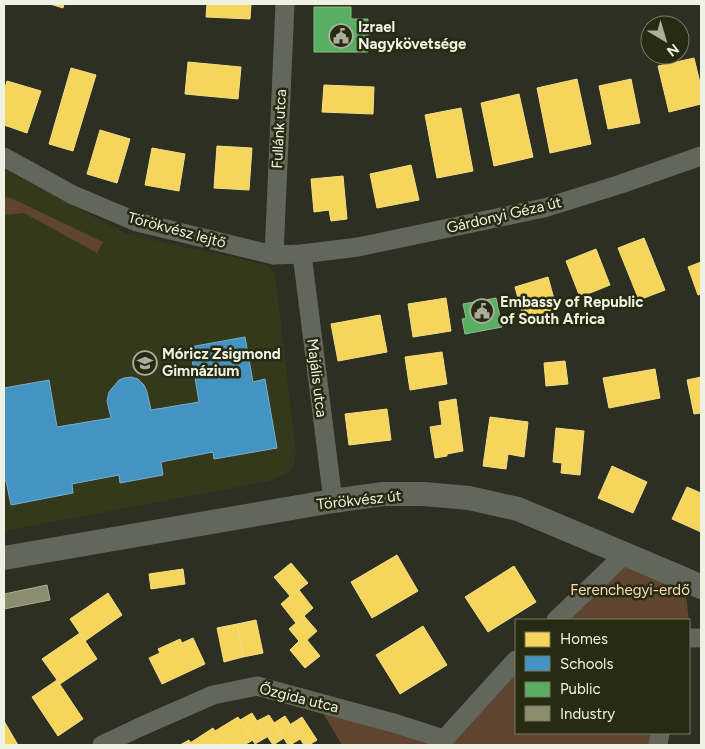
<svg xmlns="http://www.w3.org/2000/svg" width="705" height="749" font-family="Figtree,sans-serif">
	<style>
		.built { fill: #34391c }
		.green { fill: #5e4431 }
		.homes { fill: #f6d55c; stroke: #f4de84 }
		.schools { fill: #4393c3; stroke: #77b0cd }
		.public { fill: #5aae61; stroke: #87c288 }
		.industry { fill: #8c8c6e; stroke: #aaab91 }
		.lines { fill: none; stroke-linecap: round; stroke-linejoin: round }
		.minor { stroke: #63665b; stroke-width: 19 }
		.tertiary { stroke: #63665b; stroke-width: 24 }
		.labels { text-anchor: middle; stroke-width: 5; stroke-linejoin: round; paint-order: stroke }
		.poi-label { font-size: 15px; font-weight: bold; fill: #eff2e3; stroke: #272b12; text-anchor: start }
		.street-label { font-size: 15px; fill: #eff2e3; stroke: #272b12 }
		.park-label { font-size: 15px; fill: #fdd6be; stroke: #272b12 }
	</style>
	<rect width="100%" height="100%" fill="#2c2f22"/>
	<polygon class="built" points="4,167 17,176 125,233 180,246 243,259 267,266 275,273 296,453 294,463 290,471 270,481 4,531"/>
	<g class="green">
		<polygon points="4,196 13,199 103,242 97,253 24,213 4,215"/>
		<polygon points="625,554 684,579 691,637 689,638 689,620 556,620"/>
		<polygon points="516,660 516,733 660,733 658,745 342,745 317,703 444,739"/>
	</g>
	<g class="homes">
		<polygon points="50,4 64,4 63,8"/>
		<polygon points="207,4 251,4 250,19 206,17"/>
		<polygon points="694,58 701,87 701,104 669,112 658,66"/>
		<polygon points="188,62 241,67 238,99 185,94"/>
		<polygon points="71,68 96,75 73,151 49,144"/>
		<polygon points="577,79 591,144 550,153 537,88"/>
		<polygon points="631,79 640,123 608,129 599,86"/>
		<polygon points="7,81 41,91 27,133 4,125 4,91"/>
		<polygon points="324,85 374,87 373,114 322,112"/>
		<polygon points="519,94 533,157 494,166 481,103"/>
		<polygon points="461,108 473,171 437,178 425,115"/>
		<polygon points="100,130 130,139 117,183 87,174"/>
		<polygon points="217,146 252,148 249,190 214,188"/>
		<polygon points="152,148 185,154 179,191 145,185"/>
		<polygon points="411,165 419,200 377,208 370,174"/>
		<polygon points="343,176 347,219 331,221 329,210 314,212 311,179"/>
		<polygon points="644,238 665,290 639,300 618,248"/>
		<polygon points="596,249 610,285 580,297 566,261"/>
		<polygon points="701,262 701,294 698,295 688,267"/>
		<polygon points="548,277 557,310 524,320 515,287"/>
		<polygon points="446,298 451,331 413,337 408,304"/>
		<polygon points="380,315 387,352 338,361 331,324"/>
		<polygon points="442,352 447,384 410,390 405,357"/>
		<polygon points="565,361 568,384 546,386 544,363"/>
		<polygon points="655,369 660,398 609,408 603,378"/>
		<polygon points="701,377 701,413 694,414 687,380"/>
		<polygon points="456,399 463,451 447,454 447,456 435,458 430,427 442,425 439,402"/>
		<polygon points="387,409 391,440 349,445 345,414"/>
		<polygon points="490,417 528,422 524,457 508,454 506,469 483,466"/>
		<polygon points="556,428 584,431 580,475 561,473 562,463 553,462"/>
		<polygon points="612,466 647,482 633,513 598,498"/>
		<polygon points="687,487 701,493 701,532 672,519"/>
		<polygon points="397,555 418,591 372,618 351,582"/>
		<polygon points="291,563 308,583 299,590 313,608 296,623 281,604 290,596 274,577"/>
		<polygon points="514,566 536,602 488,632 465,597"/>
		<polygon points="183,569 185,584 151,589 149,574"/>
		<polygon points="108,593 122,615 85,641 70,619"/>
		<polygon points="304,616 317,631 307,640 320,656 305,668 290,650 299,641 289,629"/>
		<polygon points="256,620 263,653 243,657 237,624"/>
		<polygon points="237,624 243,657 224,662 217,628"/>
		<polygon points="423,626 447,665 400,694 376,655"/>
		<polygon points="80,633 97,659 60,684 42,659"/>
		<polygon points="193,638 205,664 162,684 149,658 160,653 158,649 180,639 182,643"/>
		<polygon points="57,680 83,719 58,736 32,697"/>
		<polygon points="252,713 267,737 255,744 240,720"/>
		<polygon points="269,715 284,738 273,745 257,721"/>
		<polygon points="285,716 300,739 290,745 288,745 274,723"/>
		<polygon points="238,717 253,740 244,745 224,745 215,731"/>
		<polygon points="302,717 317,740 309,745 304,745 291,724"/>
		<polygon points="4,721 18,745 4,745"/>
		<polygon points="213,728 224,745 192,745 190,743"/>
		<polygon points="189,740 192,745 180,745"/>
	</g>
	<polygon class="schools" points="245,337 253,382 265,379 277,448 214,459 213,452 161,462 163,475 120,483 119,475 72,484 73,493 11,505 6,481 4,481 4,388 49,380 57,427 111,418 107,401 109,392 119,380 124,378 131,377 138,379 144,385 147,392 151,410 199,402 190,347"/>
	<g class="public">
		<polygon points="314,7 351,7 351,19 368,19 368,52 314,52"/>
		<polygon points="496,298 502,327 465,334 462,319 466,318 463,304"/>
	</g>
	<polygon class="industry" points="47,585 50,600 4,609 4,594"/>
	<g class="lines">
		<g class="minor">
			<polyline points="4,157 73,195 137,222 274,255 302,254 358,247 544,208 621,184 701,156"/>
			<polyline points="302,254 333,501"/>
			<polyline points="274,255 285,4"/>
			<polyline points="556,620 625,554"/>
			<polyline points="689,638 701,638"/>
			<polyline points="102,745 140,727 213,695 257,686 397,724 444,739"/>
			<polyline points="439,745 516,660"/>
			<polyline points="658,745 660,733"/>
		</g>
		<polyline class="tertiary" points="4,558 333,501 383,494 424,494 469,498 518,509 684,579 701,587"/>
	</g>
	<defs>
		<g id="civic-ring" transform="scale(1.25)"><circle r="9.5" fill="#272b12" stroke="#abae9f" stroke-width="1.5"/><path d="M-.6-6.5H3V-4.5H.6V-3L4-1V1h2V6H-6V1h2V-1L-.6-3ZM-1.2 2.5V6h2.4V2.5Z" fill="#abae9f"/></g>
		<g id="school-ring" transform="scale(1.25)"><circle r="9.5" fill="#272b12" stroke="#abae9f" stroke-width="1.5"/><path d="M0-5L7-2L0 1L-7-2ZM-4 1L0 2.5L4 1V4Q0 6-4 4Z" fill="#abae9f"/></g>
	</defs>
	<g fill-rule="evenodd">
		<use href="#civic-ring" x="341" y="36"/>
		<use href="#civic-ring" x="482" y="311"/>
		<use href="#school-ring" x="145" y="363"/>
	</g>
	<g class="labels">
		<g class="poi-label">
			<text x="358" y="32">Izrael<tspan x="358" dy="17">Nagykövetsége</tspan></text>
			<text x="500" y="307">Embassy of Republic<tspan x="500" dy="17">of South Africa</tspan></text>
			<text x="162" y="359">Móricz Zsigmond<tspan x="162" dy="17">Gimnázium</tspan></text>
		</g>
		<g class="street-label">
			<text transform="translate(279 129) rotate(-87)" y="5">Fullánk utca</text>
			<text transform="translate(504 215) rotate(-13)" y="5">Gárdonyi Géza út</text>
			<text transform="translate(177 230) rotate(15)" y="5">Törökvész lejtő</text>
			<text transform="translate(317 378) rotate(83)" y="5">Majális utca</text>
			<text transform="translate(359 500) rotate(-6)" y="5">Törökvész út</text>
			<text transform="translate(299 698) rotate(14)" y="5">Őzgida utca</text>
		</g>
		<g class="park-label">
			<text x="630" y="595">Ferenchegyi-erdő</text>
		</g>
	</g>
	<rect width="705" height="749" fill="none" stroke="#eff2e3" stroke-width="10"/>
	<rect x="515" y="619" width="175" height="115" fill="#272b12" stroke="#777b66"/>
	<rect x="525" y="632" width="25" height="15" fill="#f6d55c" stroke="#777b66"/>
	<text x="560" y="644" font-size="15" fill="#eff2e3">Homes</text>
	<rect x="525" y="656" width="25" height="15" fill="#4393c3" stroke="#777b66"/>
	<text x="560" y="669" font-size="15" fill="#eff2e3">Schools</text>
	<rect x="525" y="682" width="25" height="15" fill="#5aae61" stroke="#777b66"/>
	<text x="560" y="694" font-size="15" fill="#eff2e3">Public</text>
	<rect x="525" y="706" width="25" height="15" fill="#8c8c6e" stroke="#777b66"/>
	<text x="560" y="719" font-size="15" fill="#eff2e3">Industry</text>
	<g transform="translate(665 40) rotate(142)"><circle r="24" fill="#272b12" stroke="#777b66"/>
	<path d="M0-4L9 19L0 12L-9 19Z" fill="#abae9f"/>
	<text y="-8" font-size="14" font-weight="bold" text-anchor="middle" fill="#eff2e3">N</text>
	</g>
</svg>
